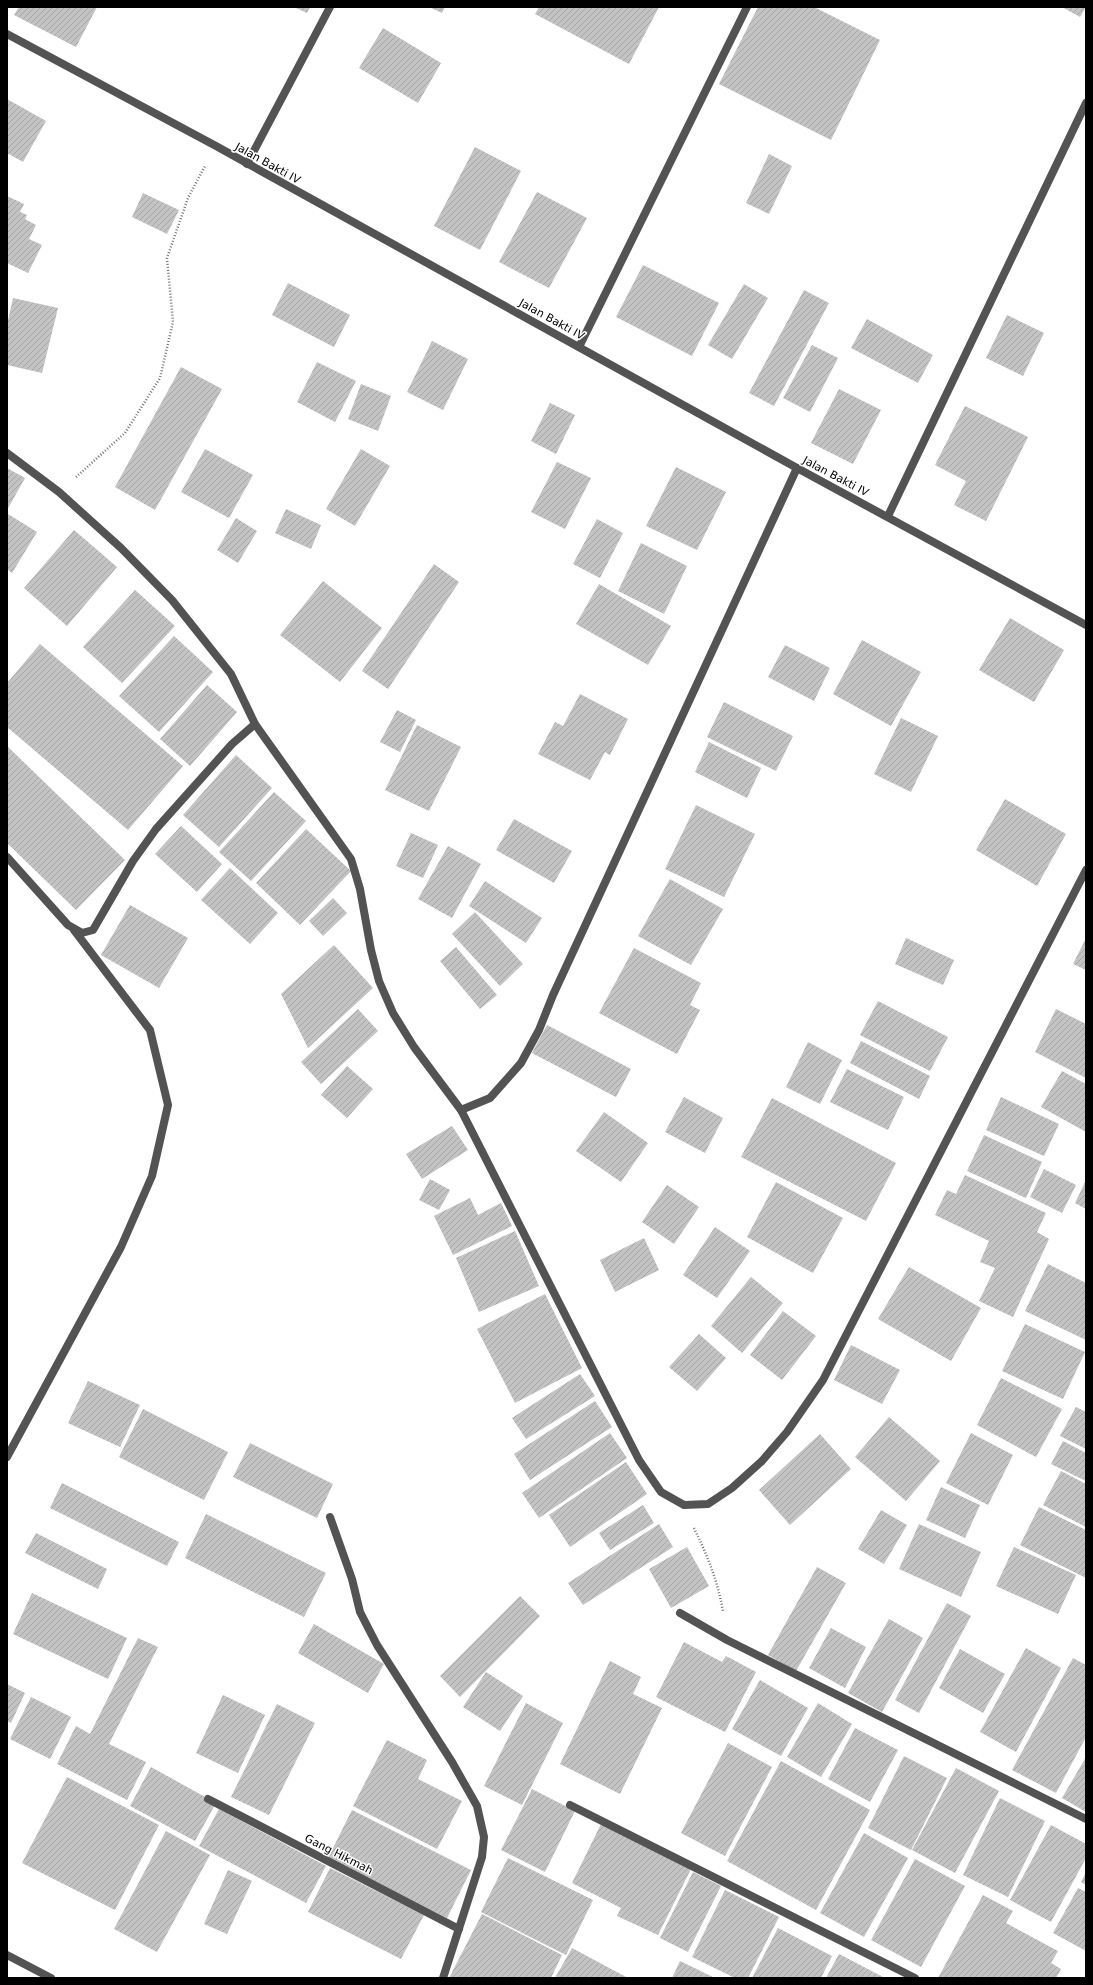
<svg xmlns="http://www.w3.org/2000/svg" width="1093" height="1985" font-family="'DejaVu Sans',sans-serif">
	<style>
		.building { fill: url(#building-hatch) }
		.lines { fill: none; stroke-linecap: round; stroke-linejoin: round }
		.path { stroke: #757575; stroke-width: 2.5; stroke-dasharray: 1 2; stroke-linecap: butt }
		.street { stroke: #535353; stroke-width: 8 }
		.labels { text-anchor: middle; stroke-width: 3; stroke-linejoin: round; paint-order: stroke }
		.street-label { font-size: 11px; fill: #000; stroke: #fff }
	</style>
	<defs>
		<pattern id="building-hatch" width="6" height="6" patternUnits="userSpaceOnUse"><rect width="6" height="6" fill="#c3c3c3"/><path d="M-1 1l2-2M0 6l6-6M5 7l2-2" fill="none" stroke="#a6a6a6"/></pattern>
	</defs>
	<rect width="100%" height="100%" fill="#fff"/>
	<g class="building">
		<polygon points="19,7 97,7 76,47 14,15"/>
		<polygon points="294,7 310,7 307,13"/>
		<polygon points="429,7 445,7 442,13"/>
		<polygon points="539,7 659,7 629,64 535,14"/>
		<polygon points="758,7 814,7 880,40 831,140 719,84"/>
		<polygon points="1062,7 1086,7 1080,17"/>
		<polygon points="383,28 441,63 418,103 359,68"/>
		<polygon points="7,99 46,121 23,162 7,153"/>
		<polygon points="475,147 521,171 480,250 434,226"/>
		<polygon points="769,154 792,166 769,214 746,203"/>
		<polygon points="537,192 587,218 549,288 499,262"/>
		<polygon points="143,193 179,210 167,234 132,217"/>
		<polygon points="7,196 24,204 20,212 27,215 25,219 36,225 29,239 42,245 28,273 7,263"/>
		<polygon points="643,265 719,303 692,356 616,317"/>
		<polygon points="288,283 350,315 334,347 272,315"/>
		<polygon points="744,284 768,298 732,359 708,345"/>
		<polygon points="804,290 829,303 774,406 749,393"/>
		<polygon points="13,298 58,308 42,373 7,365 7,325"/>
		<polygon points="1007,315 1044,333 1023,376 986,358"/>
		<polygon points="867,319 933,355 918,383 851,348"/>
		<polygon points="432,341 468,359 443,410 407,392"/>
		<polygon points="812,345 838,358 810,412 783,398"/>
		<polygon points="317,362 356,381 335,422 297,402"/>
		<polygon points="181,367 222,389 155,510 115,487"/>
		<polygon points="361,384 391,396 378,431 348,419"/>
		<polygon points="839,389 881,410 853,464 811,443"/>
		<polygon points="550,403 575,415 556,454 531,441"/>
		<polygon points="965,406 1028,437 986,521 954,505 966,481 935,465"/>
		<polygon points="205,449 253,475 229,518 181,492"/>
		<polygon points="361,449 390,466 355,526 326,509"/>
		<polygon points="557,462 591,478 565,529 531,512"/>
		<polygon points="676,467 726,492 697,550 646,526"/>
		<polygon points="7,468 25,478 7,510"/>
		<polygon points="286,509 321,525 311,549 275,533"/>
		<polygon points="8,514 37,532 12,573 7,569"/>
		<polygon points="236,518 257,531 238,563 217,550"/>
		<polygon points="597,519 623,533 600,578 573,564"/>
		<polygon points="74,530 117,567 67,626 24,588"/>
		<polygon points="641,543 687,566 664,614 618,591"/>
		<polygon points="434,564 459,582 388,689 362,671"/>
		<polygon points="323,581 382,628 340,682 280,635"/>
		<polygon points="599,584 671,626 648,665 576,624"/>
		<polygon points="135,590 175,626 122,683 83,647"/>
		<polygon points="1010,618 1064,650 1034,702 979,670"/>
		<polygon points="174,636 213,672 159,732 119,696"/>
		<polygon points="862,640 921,672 891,726 833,694"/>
		<polygon points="40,644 183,766 128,830 7,727 7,683"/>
		<polygon points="785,645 830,668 814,701 768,677"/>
		<polygon points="207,685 237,712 190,766 160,739"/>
		<polygon points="580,694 628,719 610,755 605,752 590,780 538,754 555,722 563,726"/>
		<polygon points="724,702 793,736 776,771 707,737"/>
		<polygon points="397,710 416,720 400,752 380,742"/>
		<polygon points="901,718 938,736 911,792 874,774"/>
		<polygon points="417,725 461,747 429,811 385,790"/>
		<polygon points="709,742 761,768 747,798 695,772"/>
		<polygon points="7,746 125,860 76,910 7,843"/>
		<polygon points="236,755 272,788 219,847 183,815"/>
		<polygon points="274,792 306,821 251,881 219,852"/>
		<polygon points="1005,799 1066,834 1037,886 976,850"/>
		<polygon points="696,805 755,834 724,897 665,869"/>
		<polygon points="514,819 572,851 554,883 496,850"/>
		<polygon points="181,826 222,864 197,892 155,854"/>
		<polygon points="306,829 351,871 300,925 256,883"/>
		<polygon points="411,833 438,845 423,878 396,866"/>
		<polygon points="448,846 481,864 452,918 418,899"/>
		<polygon points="230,868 278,913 250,944 201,900"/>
		<polygon points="670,879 723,909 691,965 638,936"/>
		<polygon points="485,881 542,918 526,943 469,906"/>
		<polygon points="333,898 347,913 323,936 309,921"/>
		<polygon points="130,905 188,938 159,988 101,955"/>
		<polygon points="475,912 523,964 500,986 452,934"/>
		<polygon points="906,938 954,960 943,985 895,964"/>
		<polygon points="1086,938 1086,970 1073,964"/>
		<polygon points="334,945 373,988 308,1048 281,994"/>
		<polygon points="456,947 497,995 480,1009 440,961"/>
		<polygon points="634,948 701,983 690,1005 700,1010 677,1054 599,1013"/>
		<polygon points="878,1001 948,1037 930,1071 860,1035"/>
		<polygon points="358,1009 378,1031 321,1084 301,1062"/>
		<polygon points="1056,1009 1086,1024 1086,1078 1035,1052"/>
		<polygon points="547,1025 631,1069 616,1097 532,1053"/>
		<polygon points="861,1041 930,1076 919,1099 850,1063"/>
		<polygon points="808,1042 842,1060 820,1104 786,1087"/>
		<polygon points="347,1066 373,1089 347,1118 321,1095"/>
		<polygon points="847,1069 904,1097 888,1130 830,1102"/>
		<polygon points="1062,1071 1086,1084 1086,1132 1041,1107"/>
		<polygon points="684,1097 723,1118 705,1153 665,1132"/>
		<polygon points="1001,1097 1059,1124 1044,1156 986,1130"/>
		<polygon points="772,1098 896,1163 866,1221 741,1157"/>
		<polygon points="604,1112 648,1143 621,1182 576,1151"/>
		<polygon points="452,1126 468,1150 422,1179 406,1154"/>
		<polygon points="984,1135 1042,1162 1026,1198 967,1171"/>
		<polygon points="1044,1169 1076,1185 1062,1213 1030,1197"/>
		<polygon points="965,1175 1046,1213 1037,1232 1049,1239 1013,1317 979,1301 995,1268 980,1262 989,1241 935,1215 947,1190 956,1194"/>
		<polygon points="430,1179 450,1190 439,1210 419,1200"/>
		<polygon points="1086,1180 1086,1209 1075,1203"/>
		<polygon points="776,1182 843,1218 813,1273 747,1237"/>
		<polygon points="667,1185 699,1207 674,1244 642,1222"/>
		<polygon points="470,1198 478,1215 501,1203 512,1226 453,1255 434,1216"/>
		<polygon points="715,1227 750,1251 717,1298 683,1275"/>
		<polygon points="515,1231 539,1286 479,1312 456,1258"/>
		<polygon points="644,1238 659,1270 615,1292 600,1260"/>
		<polygon points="1048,1264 1086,1283 1086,1340 1025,1311"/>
		<polygon points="909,1267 981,1308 951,1361 878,1319"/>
		<polygon points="751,1277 783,1303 742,1353 711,1326"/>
		<polygon points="545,1294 582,1368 515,1403 477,1329"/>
		<polygon points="783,1311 816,1336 782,1380 750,1355"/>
		<polygon points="1025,1324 1085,1352 1063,1399 1002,1371"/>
		<polygon points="699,1334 726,1358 697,1391 669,1367"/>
		<polygon points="851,1345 900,1370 882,1404 834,1380"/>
		<polygon points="580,1374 595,1396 526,1439 512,1418"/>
		<polygon points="1001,1378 1062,1409 1036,1457 977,1425"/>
		<polygon points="88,1381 140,1405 120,1447 68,1423"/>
		<polygon points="595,1401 612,1427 530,1480 514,1454"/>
		<polygon points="1076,1407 1086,1412 1086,1449 1060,1436"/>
		<polygon points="143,1409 228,1452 204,1500 119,1457"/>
		<polygon points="889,1417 940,1461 906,1501 855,1457"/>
		<polygon points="610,1433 627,1458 539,1518 522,1493"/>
		<polygon points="971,1433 1013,1455 988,1505 946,1483"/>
		<polygon points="820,1434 851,1469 790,1525 759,1490"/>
		<polygon points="1063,1441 1086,1453 1086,1481 1051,1464"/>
		<polygon points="250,1443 333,1484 317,1518 233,1477"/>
		<polygon points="626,1462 647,1494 570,1547 549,1515"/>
		<polygon points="1061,1471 1086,1484 1086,1527 1043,1505"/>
		<polygon points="62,1483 179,1542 167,1566 50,1508"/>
		<polygon points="941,1487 980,1505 965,1538 926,1520"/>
		<polygon points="643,1505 654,1523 610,1550 599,1533"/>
		<polygon points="1039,1507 1086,1530 1086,1578 1020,1545"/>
		<polygon points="881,1510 907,1525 884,1564 858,1549"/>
		<polygon points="206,1514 326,1573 304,1617 185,1558"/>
		<polygon points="659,1524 673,1547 583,1605 568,1583"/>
		<polygon points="919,1524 981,1552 961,1597 899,1569"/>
		<polygon points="36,1533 107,1569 98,1589 25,1553"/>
		<polygon points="687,1547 709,1586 671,1608 649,1569"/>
		<polygon points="1014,1547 1076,1575 1058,1614 996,1586"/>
		<polygon points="817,1567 846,1583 796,1671 768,1655"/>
		<polygon points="32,1593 127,1638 108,1679 13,1634"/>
		<polygon points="520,1596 540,1616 460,1697 440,1676"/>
		<polygon points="947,1603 971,1616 919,1713 895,1700"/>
		<polygon points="889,1619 923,1638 882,1712 848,1693"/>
		<polygon points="314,1624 384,1664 368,1693 298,1653"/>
		<polygon points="831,1628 866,1647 845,1688 809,1668"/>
		<polygon points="138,1638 158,1647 109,1744 146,1762 127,1800 57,1764 76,1726 90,1734"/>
		<polygon points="684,1642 722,1662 726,1656 756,1672 725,1732 656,1697"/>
		<polygon points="1026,1648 1061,1668 1016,1752 980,1732"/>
		<polygon points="960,1649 1005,1674 983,1713 939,1688"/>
		<polygon points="1073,1658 1086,1665 1086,1737 1056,1793 1012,1770"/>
		<polygon points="610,1661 641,1677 633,1694 662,1708 620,1794 560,1764"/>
		<polygon points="486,1672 523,1696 500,1731 463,1707"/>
		<polygon points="760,1680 808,1708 781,1756 732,1729"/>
		<polygon points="7,1684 25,1693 11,1723 7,1721"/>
		<polygon points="223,1695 265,1715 238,1773 196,1753"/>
		<polygon points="31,1697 71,1717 50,1759 10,1739"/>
		<polygon points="526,1703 563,1723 522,1805 484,1786"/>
		<polygon points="818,1703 852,1724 821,1777 787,1757"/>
		<polygon points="277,1704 315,1723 269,1815 231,1797"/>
		<polygon points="855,1728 898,1750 870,1802 828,1779"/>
		<polygon points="387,1740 427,1760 418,1779 462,1801 437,1849 353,1806"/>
		<polygon points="728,1743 772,1767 725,1856 681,1833"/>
		<polygon points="904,1756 947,1778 911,1850 868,1828"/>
		<polygon points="1086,1757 1086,1812 1062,1798"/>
		<polygon points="781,1761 870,1810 816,1910 727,1861"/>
		<polygon points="151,1767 216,1803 195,1841 130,1806"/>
		<polygon points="956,1768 999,1791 955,1873 912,1850"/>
		<polygon points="67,1777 159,1825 115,1910 22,1863"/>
		<polygon points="532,1789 575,1811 545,1872 501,1850"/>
		<polygon points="1000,1798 1045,1821 1008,1897 963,1875"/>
		<polygon points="219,1809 326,1866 306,1903 199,1846"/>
		<polygon points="352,1810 471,1870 447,1918 328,1858"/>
		<polygon points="601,1824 691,1869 658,1935 617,1916 621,1908 572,1883"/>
		<polygon points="1051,1825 1086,1844 1086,1858 1051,1922 1010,1900"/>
		<polygon points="166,1831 210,1855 157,1952 114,1929"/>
		<polygon points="864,1833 908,1858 864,1937 820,1913"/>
		<polygon points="508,1858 593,1900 566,1955 481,1912"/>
		<polygon points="915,1859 965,1886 921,1967 871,1940"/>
		<polygon points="330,1868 424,1915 401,1959 308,1912"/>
		<polygon points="228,1870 252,1881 227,1934 204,1924"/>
		<polygon points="693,1872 721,1886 688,1952 660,1938"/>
		<polygon points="1086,1872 1086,1885 1081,1882"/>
		<polygon points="1078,1888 1086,1892 1086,1951 1053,1933"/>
		<polygon points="725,1890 779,1917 748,1978 735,1978 692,1957"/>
		<polygon points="983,1895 1013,1911 1006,1923 1058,1951 1051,1963 1061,1969 1056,1978 938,1978"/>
		<polygon points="482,1914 562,1955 551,1978 449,1978"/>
		<polygon points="778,1928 832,1956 821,1978 752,1978"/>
		<polygon points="572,1948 628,1978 555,1978"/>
		<polygon points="839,1954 885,1978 826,1978"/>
		<polygon points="680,1961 715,1978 672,1978"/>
	</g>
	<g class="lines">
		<g class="path">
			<polyline points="76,477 125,433 160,378 173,322 167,258 188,198 205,166"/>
			<path d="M694 1528C707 1555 718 1581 723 1612"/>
		</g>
		<g class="street">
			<polyline points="7,34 216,146 797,468 1086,625"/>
			<polyline points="247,164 330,7"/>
			<polyline points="579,347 747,7"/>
			<polyline points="7,453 59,492 121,548 172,600 231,674 255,724"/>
			<polyline points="888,516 1086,103"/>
			<polyline points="7,857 68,925 82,933 93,930 133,861 156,829 232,744 255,724 351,859 360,889 371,950 379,981 393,1013 414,1047 461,1110 639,1460 661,1492 684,1505 708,1504 732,1488 762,1461 787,1432 823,1380 1086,870"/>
			<polyline points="461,1110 490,1098 521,1063 539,1030 553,995 797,468"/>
			<polyline points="7,1457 121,1247 152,1176 168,1105 150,1030 74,930"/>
			<polyline points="330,1517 352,1579 360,1612 377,1645 452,1762 477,1806 484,1837 482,1857 443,1978"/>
			<polyline points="680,1613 727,1640 1086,1819"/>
			<polyline points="208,1799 459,1929"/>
			<polyline points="570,1805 915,1978"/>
			<polyline points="7,1955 51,1978"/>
		</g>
	</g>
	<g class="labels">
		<g class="street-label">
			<text transform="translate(268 163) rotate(29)" y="4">Jalan Bakti IV</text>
			<text transform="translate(552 319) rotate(29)" y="4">Jalan Bakti IV</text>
			<text transform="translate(836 476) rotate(28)" y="4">Jalan Bakti IV</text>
			<text transform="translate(339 1854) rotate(27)" y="4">Gang Hikmah</text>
		</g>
	</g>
	<rect width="1093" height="1985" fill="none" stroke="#000000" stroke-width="16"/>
</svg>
